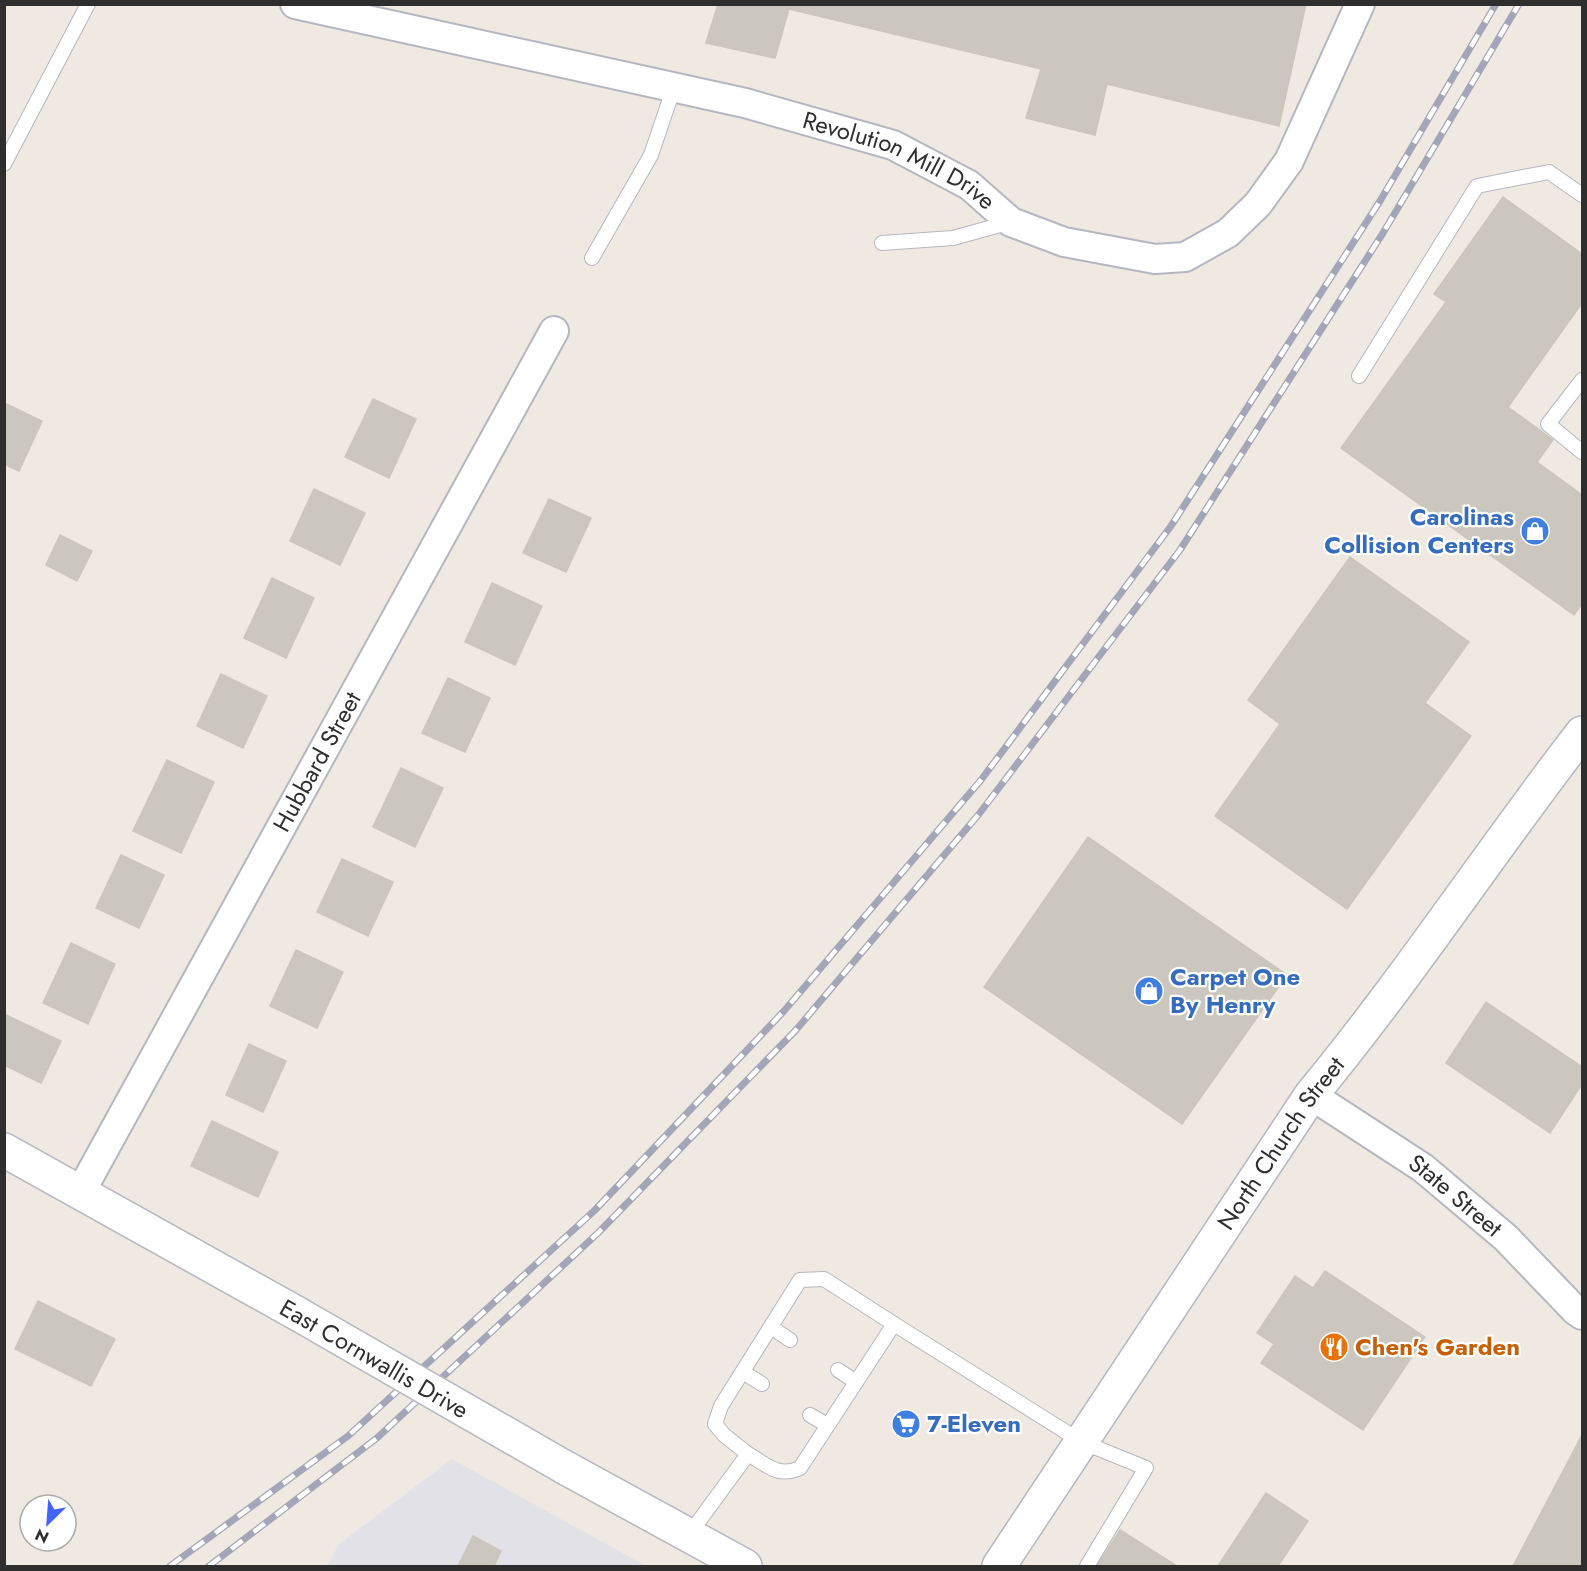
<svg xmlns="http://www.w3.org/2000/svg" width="1587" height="1571" font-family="Jost,sans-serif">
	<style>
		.industrial { fill: #e3e1e8 }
		.building { fill: #cbc7bf; stroke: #cbc5ba; stroke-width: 1.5 }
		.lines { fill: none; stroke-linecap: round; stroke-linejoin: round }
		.service-casing { stroke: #b4b7c1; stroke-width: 16 }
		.minor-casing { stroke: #b4b7c1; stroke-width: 32 }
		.secondary-casing { stroke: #b4b7c1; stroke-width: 36 }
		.service { stroke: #fff; stroke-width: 14 }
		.minor { stroke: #fff; stroke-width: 28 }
		.secondary { stroke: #fff; stroke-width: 33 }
		.rail-casing { stroke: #a3a6b8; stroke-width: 7 }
		.rail { stroke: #fff; stroke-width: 4.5; stroke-dasharray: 14; stroke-linecap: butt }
		.secondary-bridge-casing { stroke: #b4b7c1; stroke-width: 36; stroke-linecap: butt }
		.secondary-bridge { stroke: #fff; stroke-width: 33 }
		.labels { text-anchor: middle; stroke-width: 4.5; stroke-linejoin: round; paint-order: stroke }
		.street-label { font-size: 24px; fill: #2e2e2e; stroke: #fff }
		.shop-label { font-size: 24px; font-weight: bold; fill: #366cbe; stroke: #fff; text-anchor: start }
		.food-label { font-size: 24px; font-weight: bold; fill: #c56008; stroke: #fff; text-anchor: start }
	</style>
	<rect width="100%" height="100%" fill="#efe9e1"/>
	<polygon class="industrial" points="452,1459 646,1566 327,1566 339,1544"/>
	<g class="building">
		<polygon points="718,4 1306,4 1279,126 1107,84 1095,135 1026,118 1041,69 789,9 775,58 706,43"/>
		<polygon points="1503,197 1582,254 1582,303 1508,407 1553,440 1537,462 1582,495 1582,604 1574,615 1341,448 1446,302 1434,294"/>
		<polygon points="373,399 416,419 389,478 345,457"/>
		<polygon points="4,403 42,421 19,471 4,464"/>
		<polygon points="314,489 365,513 340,565 290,541"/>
		<polygon points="549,499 591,518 566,572 523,553"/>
		<polygon points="60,535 92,551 77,581 46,565"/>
		<polygon points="1350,557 1469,642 1425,703 1471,736 1347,909 1215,816 1280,724 1248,700"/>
		<polygon points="272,578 314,598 286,658 244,638"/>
		<polygon points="492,583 542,606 515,665 465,642"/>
		<polygon points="221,674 267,696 243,748 197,726"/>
		<polygon points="448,678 490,698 465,752 422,733"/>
		<polygon points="167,760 214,782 181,853 133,831"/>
		<polygon points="401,768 443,788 415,847 373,827"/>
		<polygon points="1088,837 1287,975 1182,1124 984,987"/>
		<polygon points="121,855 164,875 139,928 96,908"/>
		<polygon points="342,859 393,882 368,936 317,912"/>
		<polygon points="71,943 115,964 88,1024 43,1003"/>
		<polygon points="296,950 343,972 317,1028 270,1006"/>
		<polygon points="1486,1002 1582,1067 1582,1084 1550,1133 1446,1063"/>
		<polygon points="4,1014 61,1041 41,1083 4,1065"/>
		<polygon points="249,1044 286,1061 263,1112 226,1095"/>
		<polygon points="212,1121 278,1152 258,1197 191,1166"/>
		<polygon points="1325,1271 1425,1337 1363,1430 1261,1363 1274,1344 1257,1333 1295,1276 1313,1288"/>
		<polygon points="38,1301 115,1339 91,1386 15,1349"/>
		<polygon points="1582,1435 1582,1566 1513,1566"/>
		<polygon points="1266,1493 1308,1521 1278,1566 1218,1566"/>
		<polygon points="1120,1530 1177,1566 1097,1566"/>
		<polygon points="473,1536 501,1551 494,1566 458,1566"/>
	</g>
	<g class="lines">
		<g class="service-casing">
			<g id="service">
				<polyline points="4,164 88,4"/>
				<polyline points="882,243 953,238 1011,222"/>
				<polyline points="592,258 651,155 674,87"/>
				<polyline points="1359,376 1477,186 1549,172 1582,195"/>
				<polyline points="1582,380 1548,424 1582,452"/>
				<polyline points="771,1327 790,1340"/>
				<polyline points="838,1370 856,1382"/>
				<polyline points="743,1372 762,1384"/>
				<polyline points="810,1415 827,1425"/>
				<polyline points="748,1454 724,1435 715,1424 721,1406 800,1280 824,1279 894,1324"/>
				<path d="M688 1536 748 1454C767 1465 778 1478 800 1468L894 1324 1082 1442 1146 1468 1087 1566"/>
			</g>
		</g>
		<g class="minor-casing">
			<g id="minor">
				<path id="s1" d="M295 4 745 103 893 145 969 185 1011 222 1064 242 1155 259 1185 257 1228 233 1258 204 1289 161 1360 4"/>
				<path id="s2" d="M1311 1095 1423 1168 1506 1238 1575 1310 1582 1315"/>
				<path id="s3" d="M80 1193 554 331"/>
			</g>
		</g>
		<g class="secondary-casing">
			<g id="secondary">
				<polyline points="4,1150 298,1314"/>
				<polyline points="564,1467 745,1566"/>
				<path id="s4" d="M999 1566 1311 1095C1407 979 1490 852 1582 733"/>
			</g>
		</g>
		<use href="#service" class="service"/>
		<use href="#minor" class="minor"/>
		<use href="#secondary" class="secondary"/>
		<g class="rail-casing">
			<g id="rail">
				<polyline points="170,1566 348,1436 594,1211 784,1011 981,780 1171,526 1380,201 1496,4"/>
				<polyline points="209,1566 377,1438 599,1232 796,1030 979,814 1180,550 1383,233 1519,4"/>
			</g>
		</g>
		<use href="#rail" class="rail"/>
		<g class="secondary-bridge-casing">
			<polyline id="secondary-bridge" points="298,1314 564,1467"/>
		</g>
		<use href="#secondary-bridge" class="secondary-bridge"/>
	</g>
	<defs>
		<g id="shop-disc" transform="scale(1.5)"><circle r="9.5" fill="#3f7fe0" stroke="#fff"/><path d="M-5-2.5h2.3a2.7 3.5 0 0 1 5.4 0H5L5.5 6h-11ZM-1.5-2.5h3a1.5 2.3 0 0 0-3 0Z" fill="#fff"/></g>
		<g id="restaurant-disc" transform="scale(1.5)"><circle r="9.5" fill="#e8710a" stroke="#fff"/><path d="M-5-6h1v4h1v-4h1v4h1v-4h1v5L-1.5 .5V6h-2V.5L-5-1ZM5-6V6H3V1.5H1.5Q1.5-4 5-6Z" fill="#fff"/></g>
		<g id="supermarket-disc" transform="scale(1.5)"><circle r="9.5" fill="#3f7fe0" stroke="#fff"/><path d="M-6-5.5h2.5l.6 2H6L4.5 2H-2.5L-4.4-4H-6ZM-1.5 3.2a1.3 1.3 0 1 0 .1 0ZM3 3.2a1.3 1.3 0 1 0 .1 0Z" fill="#fff"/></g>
	</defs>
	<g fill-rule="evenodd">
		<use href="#shop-disc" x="1535" y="531"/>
		<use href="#shop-disc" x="1149" y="991"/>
		<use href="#restaurant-disc" x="1334" y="1347"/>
		<use href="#supermarket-disc" x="906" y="1424"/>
	</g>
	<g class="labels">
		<g class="street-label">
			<text dy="8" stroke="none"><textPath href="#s1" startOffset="626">Revolution Mill Drive</textPath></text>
			<text dy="8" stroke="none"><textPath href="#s3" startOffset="492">Hubbard Street</textPath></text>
			<text dy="8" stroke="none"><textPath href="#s4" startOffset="508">North Church Street</textPath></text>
			<text dy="8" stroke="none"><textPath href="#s2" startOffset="176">State Street</textPath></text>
			<text transform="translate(374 1359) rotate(30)" y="8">East Cornwallis Drive</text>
		</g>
		<g class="shop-label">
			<text x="1514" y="525" text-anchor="end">Carolinas<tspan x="1514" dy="28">Collision Centers</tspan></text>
			<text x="1170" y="985">Carpet One<tspan x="1170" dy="28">By Henry</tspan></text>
			<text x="927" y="1432">7-Eleven</text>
		</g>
		<g class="food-label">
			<text x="1355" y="1355">Chen's Garden</text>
		</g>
	</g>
	<rect width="1587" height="1571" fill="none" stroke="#2e2e2e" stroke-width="12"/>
	<g transform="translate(48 1523) rotate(205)"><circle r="28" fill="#ffffff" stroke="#ababab" stroke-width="1.5"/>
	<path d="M0-4.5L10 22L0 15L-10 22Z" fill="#4264fb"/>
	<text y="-9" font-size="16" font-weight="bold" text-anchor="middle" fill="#2e2e2e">N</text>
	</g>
</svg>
